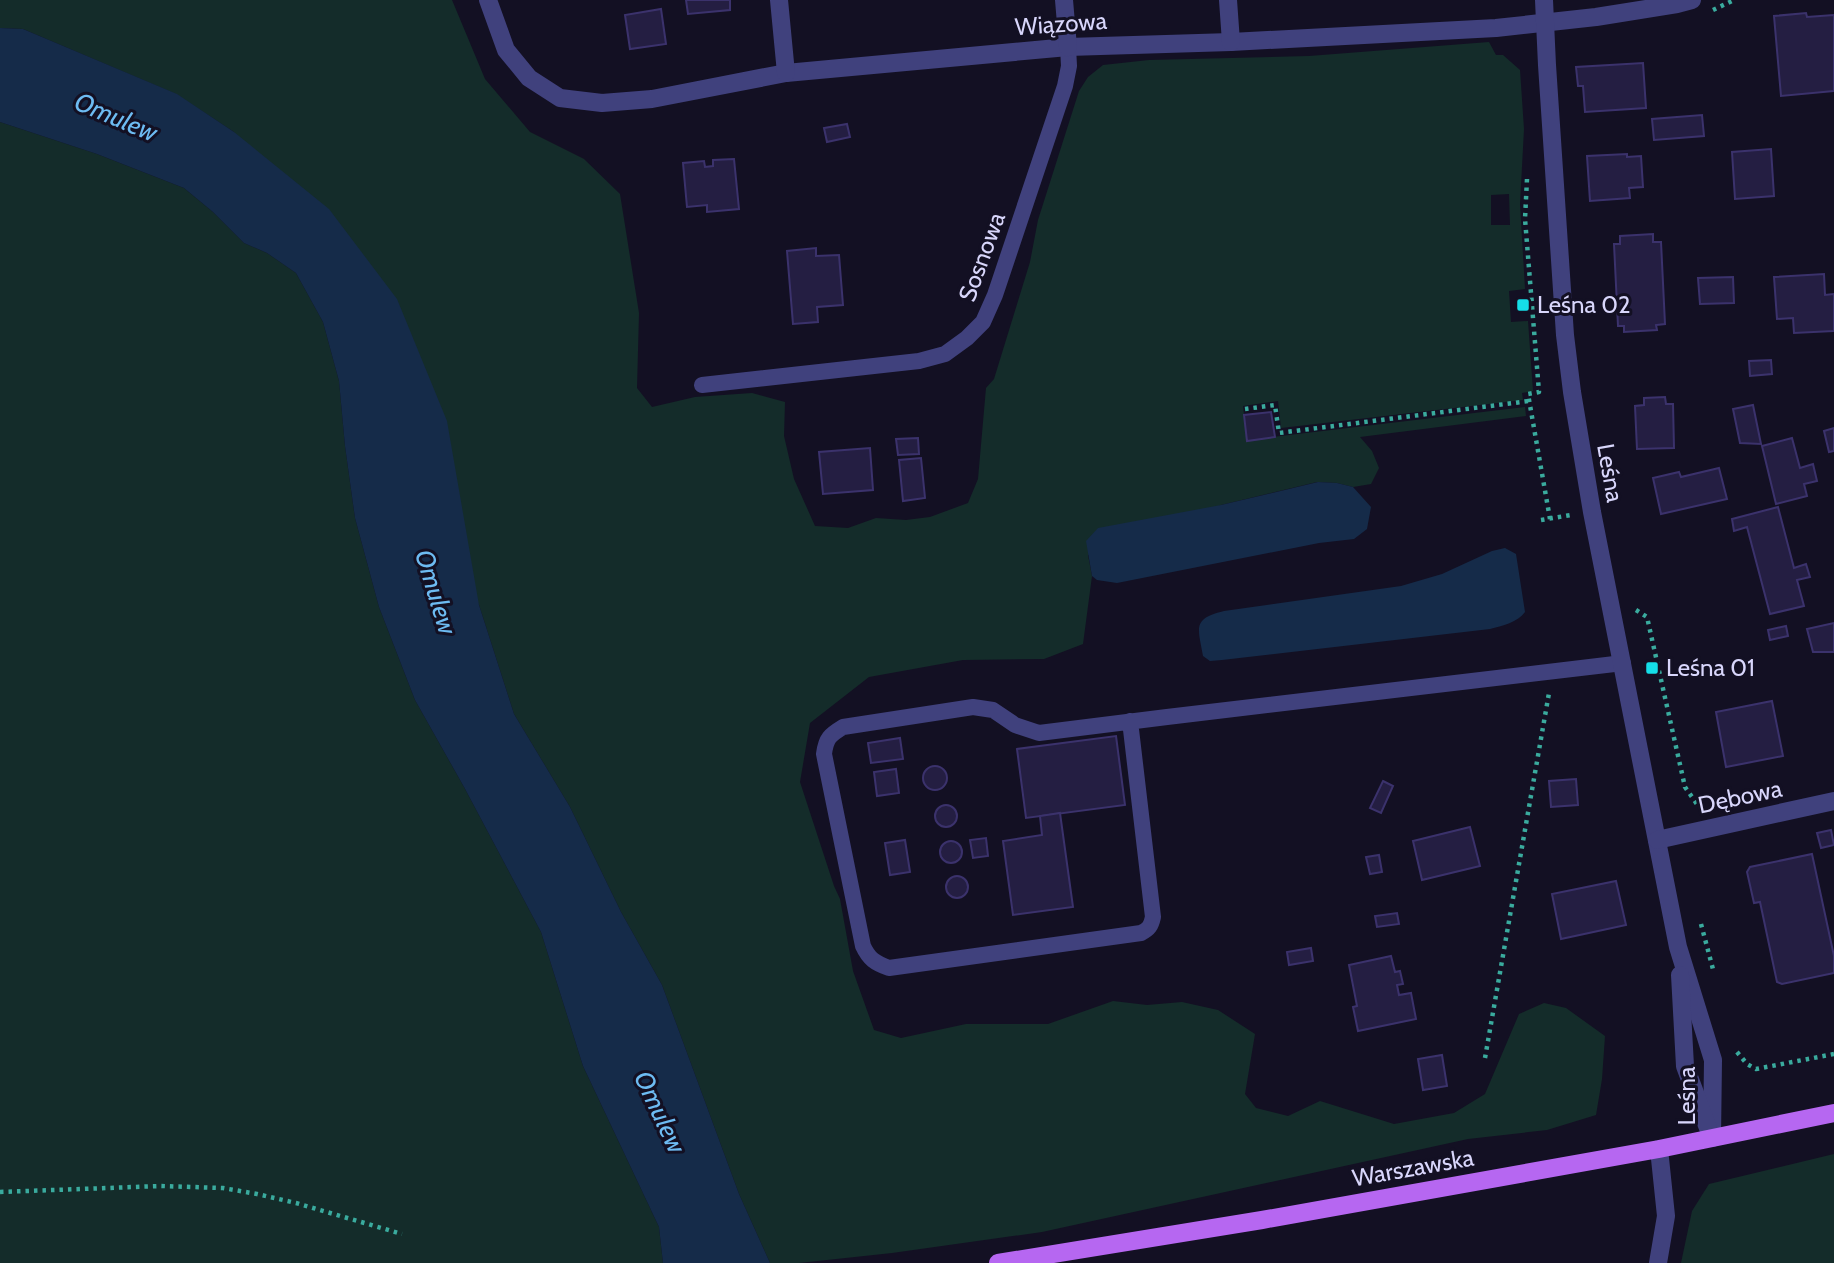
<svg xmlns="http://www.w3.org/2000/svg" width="1834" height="1263" font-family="Cabin,sans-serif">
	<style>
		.green { fill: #142c2a; fill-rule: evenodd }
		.water { fill: #152b49 }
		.building { fill: #241e42; stroke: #3b326c; stroke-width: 2 }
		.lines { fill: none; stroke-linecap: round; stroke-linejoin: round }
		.path { stroke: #3aab9e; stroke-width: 4.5; stroke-dasharray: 3.5 5; stroke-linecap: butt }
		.lane { stroke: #40417d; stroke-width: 16 }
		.street { stroke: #40417d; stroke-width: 18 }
		.primary { stroke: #b667f1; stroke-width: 18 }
		.poi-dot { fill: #15dee8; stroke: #131023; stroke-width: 2.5 }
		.labels { text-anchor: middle; stroke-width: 6; stroke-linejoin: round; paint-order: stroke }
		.street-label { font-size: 24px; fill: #d8d6fb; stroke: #131023 }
		.poi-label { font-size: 24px; fill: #d8d6fb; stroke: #131023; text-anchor: start }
		.water-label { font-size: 26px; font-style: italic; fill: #6dbbf2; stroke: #131023 }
	</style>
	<rect width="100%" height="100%" fill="#131023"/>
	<g class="green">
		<path d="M0 0H452L485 79 530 132 584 159 620 194 639 313 637 388 652 407 695 397 752 393 785 402 784 436 794 479 815 526 848 528 876 518 906 520 930 517 968 503 978 479 986 388 994 379 1030 262 1038 220 1079 91 1088 77 1103 65 1149 60 1309 56 1489 42 1496 55H1503L1520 70 1524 129 1520 204 1525 289 1509 291 1511 322 1528 321 1533 391 1522 393 1523 400 1281 428 1278 401 1243 406 1247 440 1525 407 1526 416 1360 437 1372 451 1379 468 1371 484 1353 487 1337 483 1317 482 1221 505 1088 555 1092 576 1083 644 1044 659 963 660 869 677 810 723 800 782 834 886 840 899 853 971 874 1030 901 1038 966 1024H1048L1113 1001 1147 1005 1182 1002 1218 1010 1255 1034 1245 1094 1256 1108 1288 1116 1320 1101 1394 1124 1454 1113 1485 1094 1519 1014 1544 1003 1566 1008 1605 1036 1602 1079 1596 1115 1547 1130 1468 1139 1042 1232 892 1253 799 1263H770L739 1194 662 985 621 912 570 807 514 714 479 605 234 132 176 94 23 29 0 28ZM1509 194 1510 225H1491V195Z"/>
		<polygon points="0,122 97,154 184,188 213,212 244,243 267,253 296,273 323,322 339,381 345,446 355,518 379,607 415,700 464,787 541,932 583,1066 659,1227 663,1263 0,1263"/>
		<polygon points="1834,1154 1834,1263 1681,1263 1692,1211 1709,1184"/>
	</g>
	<g class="water">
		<polygon points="0,28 23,29 177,94 234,132 329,209 397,299 447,421 479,605 514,714 570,807 621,912 662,985 739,1194 770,1263 663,1263 659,1227 583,1066 541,932 464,787 415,700 379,607 355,518 345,446 339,381 323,322 296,273 267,253 244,243 213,212 184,188 97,154 0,122"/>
		<polygon points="1318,482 1337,483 1353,487 1371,507 1367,529 1354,539 1319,543 1117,583 1097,580 1092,576 1086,541 1098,528 1221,505"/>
		<path d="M1505 548 1516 554 1525 612C1518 622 1502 626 1490 629L1222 660 1210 661 1203 656C1198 627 1192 619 1224 611L1401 586 1442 574 1492 551Z"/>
	</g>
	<g class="building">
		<polygon points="686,0 730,0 730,10 688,14"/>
		<polygon points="661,9 666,44 630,49 625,15"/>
		<polygon points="1806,13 1807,17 1834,15 1834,91 1781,96 1774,16"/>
		<polygon points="1643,63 1646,108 1585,112 1583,86 1578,86 1576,67"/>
		<polygon points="1702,115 1704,136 1654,140 1652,119"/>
		<polygon points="847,124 850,137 827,142 824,128"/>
		<polygon points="1771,149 1774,196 1735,199 1732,152"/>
		<polygon points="1627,154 1627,157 1641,156 1643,187 1629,188 1630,198 1590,201 1587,156"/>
		<polygon points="734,159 739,209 707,212 707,205 687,207 683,163 704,161 705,167 713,166 713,160"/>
		<polygon points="1653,234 1653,242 1661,242 1665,324 1656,325 1657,330 1624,332 1624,326 1618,326 1614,244 1620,244 1620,236"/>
		<polygon points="816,248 816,256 839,255 843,305 817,307 818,322 793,324 787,251"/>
		<polygon points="1824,274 1825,295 1834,294 1834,331 1794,333 1793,318 1777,319 1774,277"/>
		<polygon points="1733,277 1734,303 1700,304 1698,278"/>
		<polygon points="1771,360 1772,374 1750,376 1749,361"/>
		<polygon points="1665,397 1666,404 1673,404 1674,448 1637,449 1635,406 1644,405 1644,398"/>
		<polygon points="1753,405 1761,444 1740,443 1733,409"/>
		<polygon points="1271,412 1275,437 1247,441 1244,415"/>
		<polygon points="1834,428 1834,451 1829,452 1824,431"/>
		<polygon points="918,438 919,454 898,455 896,439"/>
		<polygon points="1792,438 1800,468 1813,464 1817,481 1804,484 1807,496 1776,504 1762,446"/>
		<polygon points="870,448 873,490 823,494 819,452"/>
		<polygon points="921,458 925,498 903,501 899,460"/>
		<polygon points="1719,468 1727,499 1661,514 1653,478 1679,472 1681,477"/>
		<polygon points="1778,507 1794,568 1806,564 1810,577 1797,580 1804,606 1770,614 1747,527 1734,531 1732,519"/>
		<polygon points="1834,623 1834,652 1813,652 1807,629"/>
		<polygon points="1786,626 1788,636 1770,640 1768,630"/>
		<polygon points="1772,701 1783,756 1726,767 1716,712"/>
		<polygon points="1116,736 1125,805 1026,818 1017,749"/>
		<polygon points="900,738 903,759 871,763 868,743"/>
		<circle cx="935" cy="778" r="12"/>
		<polygon points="896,769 899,793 877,796 874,772"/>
		<polygon points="1576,779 1578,805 1551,807 1549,781"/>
		<polygon points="1383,781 1393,786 1381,813 1370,808"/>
		<circle cx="946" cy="816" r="11"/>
		<polygon points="1060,813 1073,907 1013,915 1003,841 1042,835 1040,816"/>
		<polygon points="1470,827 1480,866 1422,880 1413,841"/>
		<polygon points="1831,830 1834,845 1821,848 1817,833"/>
		<polygon points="986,838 988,856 973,858 970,840"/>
		<polygon points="905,840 910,872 890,875 885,843"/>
		<circle cx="951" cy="852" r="11"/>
		<polygon points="1812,854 1834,956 1834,973 1782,984 1777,982 1760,902 1754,903 1747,872 1750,867"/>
		<polygon points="1379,855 1382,872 1370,874 1366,857"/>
		<circle cx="957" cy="887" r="11"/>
		<polygon points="1616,881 1626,925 1561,939 1552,894"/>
		<polygon points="1397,913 1399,924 1377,927 1375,916"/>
		<polygon points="1311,948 1313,961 1289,965 1287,952"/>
		<polygon points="1391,956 1395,972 1400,971 1403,984 1397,985 1399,995 1411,993 1416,1019 1358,1031 1353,1007 1357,1006 1349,965"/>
		<polygon points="1442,1055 1447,1086 1423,1090 1418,1059"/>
	</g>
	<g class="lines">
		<g class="path">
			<polyline points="1713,10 1734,0"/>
			<polyline points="1527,179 1525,219 1539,392 1528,394 1550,519"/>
			<polyline points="1245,409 1275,405 1279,433 1529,401"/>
			<polyline points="1541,520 1571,515"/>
			<polyline points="1636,610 1647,617 1685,787 1699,807"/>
			<polyline points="1701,924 1714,973"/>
			<polyline points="1737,1052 1747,1064 1756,1069 1834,1054"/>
			<polyline points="1485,1058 1549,693"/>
			<polyline points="0,1192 161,1186 223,1188 257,1194 296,1203 402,1234"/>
		</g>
		<g class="lane">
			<polyline points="702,385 919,361 945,354 967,338 983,322 995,295 1065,86 1069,66 1068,47"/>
			<path d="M1130 721 1153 917C1151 926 1149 929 1141 933L889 968C875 963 869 959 863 946L824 754C826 738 830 735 843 727L973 707 993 710 1015 725 1039 733 1167 717 1623 663"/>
		</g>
		<g class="street">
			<polyline points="488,0 506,50 529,78 560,98 602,103 652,99 786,73 1068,47 1231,42 1496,28 1596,17 1677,4 1692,0"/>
			<polyline points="779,0 786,73"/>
			<polyline points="1064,0 1068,47"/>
			<polyline points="1228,0 1231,42"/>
			<polyline points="1544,0 1547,65 1565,335 1572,392 1592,512 1678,947 1713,1060 1712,1138"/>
			<polyline points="1657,840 1834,801"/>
			<polyline points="1680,975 1685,1066 1708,1128"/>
			<polyline points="1658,1263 1666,1216 1659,1149"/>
		</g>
		<polyline class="primary" points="998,1263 1262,1220 1659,1149 1834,1113"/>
	</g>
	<g class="poi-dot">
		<rect x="1516" y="298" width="14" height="14" rx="3.5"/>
		<rect x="1645" y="661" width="14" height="14" rx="3.5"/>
	</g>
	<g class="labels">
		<g class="street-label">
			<text transform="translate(1061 24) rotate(-4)" y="8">Wiązowa</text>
			<text transform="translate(982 257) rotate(-70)" y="8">Sosnowa</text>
			<text transform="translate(1610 473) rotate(80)" y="8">Leśna</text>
			<text transform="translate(1740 797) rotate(-12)" y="8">Dębowa</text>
			<text transform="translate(1687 1096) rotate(-90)" y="8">Leśna</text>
			<text transform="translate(1413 1168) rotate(-10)" y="8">Warszawska</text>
		</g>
		<g class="poi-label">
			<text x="1537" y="313">Leśna 02</text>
			<text x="1666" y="676">Leśna 01</text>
		</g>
		<g class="water-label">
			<text transform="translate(116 117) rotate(23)" y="9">Omulew</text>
			<text transform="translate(436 592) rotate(73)" y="9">Omulew</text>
			<text transform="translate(660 1112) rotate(65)" y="9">Omulew</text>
		</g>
	</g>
</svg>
